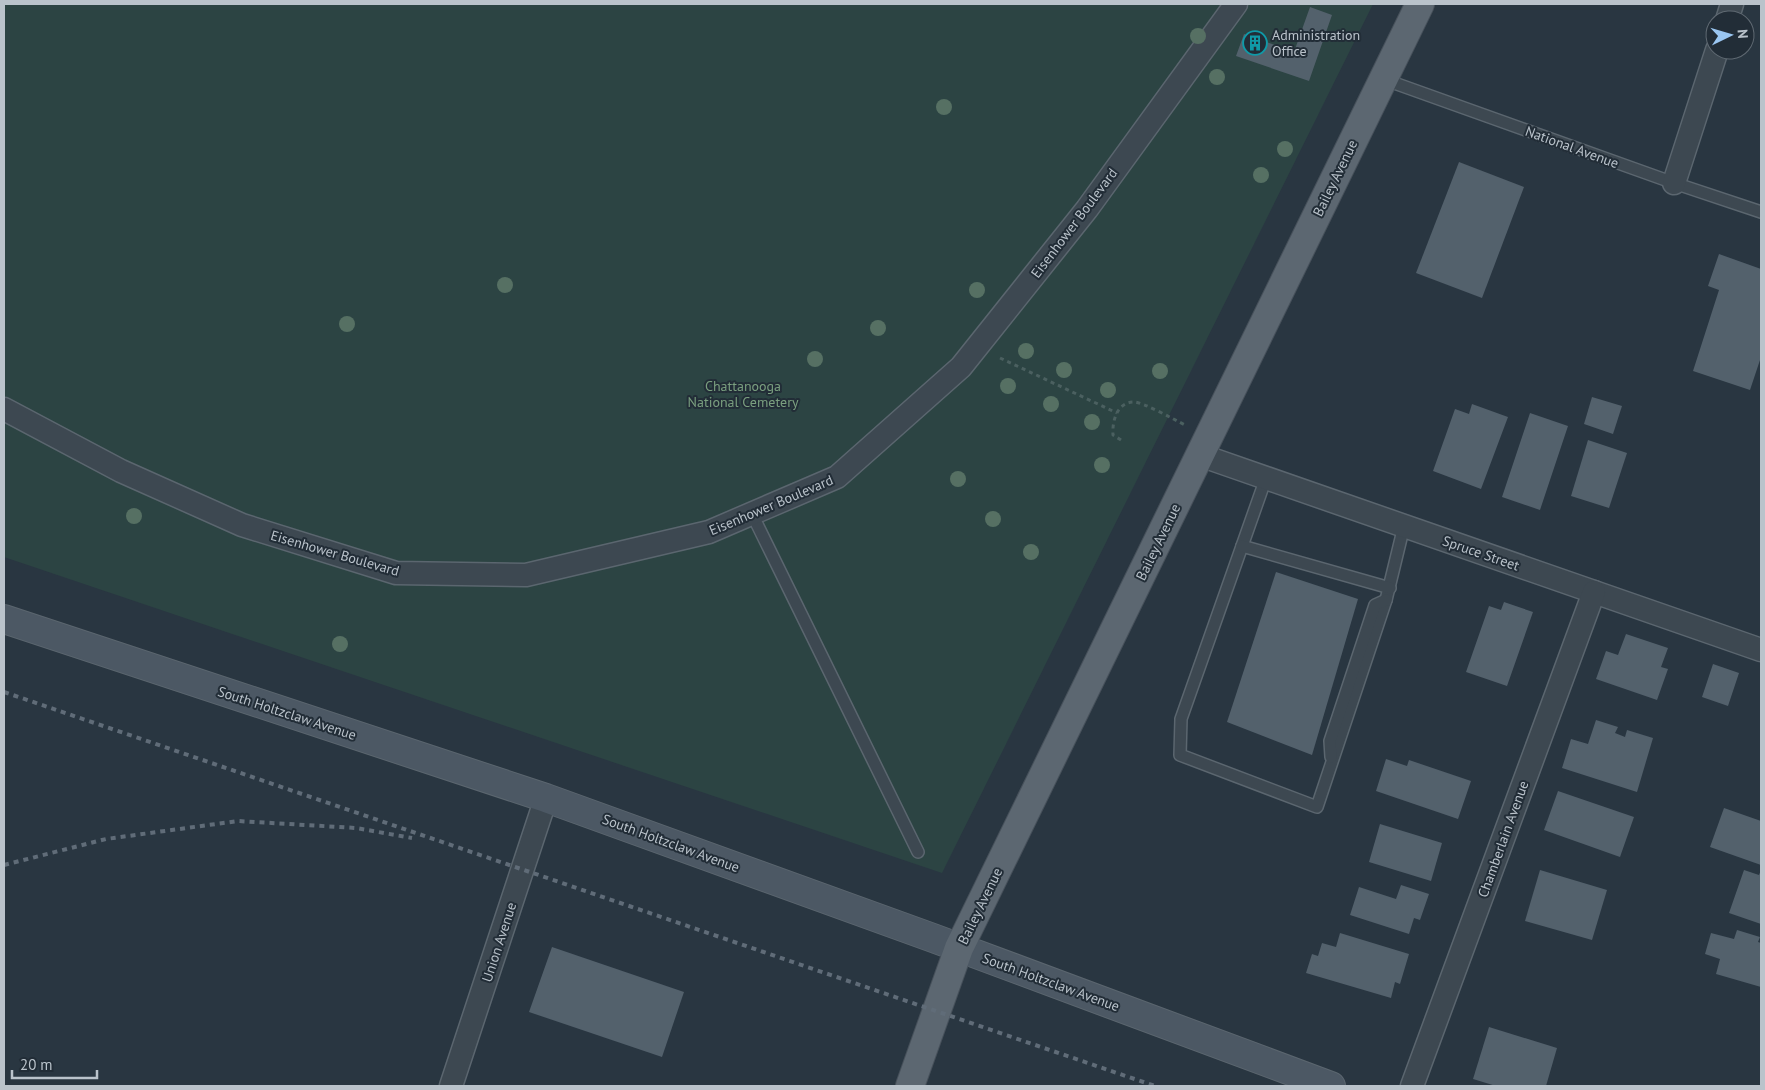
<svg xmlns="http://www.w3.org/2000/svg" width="1765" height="1090" font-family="'PT Sans',sans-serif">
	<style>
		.green { fill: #2c4443 }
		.building { fill: #53616c }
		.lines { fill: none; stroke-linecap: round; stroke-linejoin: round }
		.lane-casing { stroke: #5b666f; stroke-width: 14 }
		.street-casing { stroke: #5b666f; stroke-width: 25 }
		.secondary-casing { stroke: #5b666f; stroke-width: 30 }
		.primary-casing { stroke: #47515b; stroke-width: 30 }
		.path { stroke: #4b6060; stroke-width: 3; stroke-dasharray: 4 4; stroke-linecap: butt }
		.lane { stroke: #3d4851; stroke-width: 11 }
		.street { stroke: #3d4851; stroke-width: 22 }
		.secondary { stroke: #4c5864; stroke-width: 28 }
		.primary { stroke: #5c6771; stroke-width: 28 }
		.rail { stroke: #606c78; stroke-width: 4; stroke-dasharray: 5 5; stroke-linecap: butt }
		.tree { fill: #567063 }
		.labels { text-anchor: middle; stroke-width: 4; stroke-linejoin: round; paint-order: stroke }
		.poi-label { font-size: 14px; fill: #bac3cb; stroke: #222d37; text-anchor: start }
		.street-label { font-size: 14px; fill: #bac3cb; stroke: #222d37 }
		.park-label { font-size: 14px; fill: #7a9f7f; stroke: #222d37 }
	</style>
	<rect width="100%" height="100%" fill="#293641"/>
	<polygon class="green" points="4,4 1373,4 942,873 4,557"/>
	<g class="building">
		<polygon points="1310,7 1332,15 1309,81 1236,56 1244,34 1294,52"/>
		<polygon points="1459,162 1524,187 1482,298 1416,273"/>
		<polygon points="1719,254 1761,269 1761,357 1750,390 1693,371 1719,290 1708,286"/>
		<polygon points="1592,397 1622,406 1613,434 1584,424"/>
		<polygon points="1472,404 1508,417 1481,489 1433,471 1455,409 1469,414"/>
		<polygon points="1530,413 1568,426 1540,510 1502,497"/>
		<polygon points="1588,440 1627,453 1609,508 1571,496"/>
		<polygon points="1276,572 1358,599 1312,755 1227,722"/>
		<polygon points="1504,602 1533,612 1507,686 1466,672 1489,606 1501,610"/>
		<polygon points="1626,634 1668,648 1661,667 1668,669 1657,700 1596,679 1606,651 1618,655"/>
		<polygon points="1713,664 1739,673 1728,706 1702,697"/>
		<polygon points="1596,720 1618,727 1615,733 1625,737 1627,730 1653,738 1637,792 1562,768 1571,739 1588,744"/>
		<polygon points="1386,759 1407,766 1409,760 1471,781 1458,819 1376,791"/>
		<polygon points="1558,791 1634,817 1620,857 1544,830"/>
		<polygon points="1724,808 1761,821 1761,865 1710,847"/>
		<polygon points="1380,824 1442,843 1431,881 1369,862"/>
		<polygon points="1540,870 1607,890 1592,940 1525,921"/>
		<polygon points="1744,870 1759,875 1761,870 1761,924 1729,913"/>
		<polygon points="1401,885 1429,894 1420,920 1414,918 1409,934 1350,915 1359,887 1396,899"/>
		<polygon points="1737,930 1760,937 1758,942 1761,943 1761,987 1716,974 1720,959 1705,954 1711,933 1734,939"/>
		<polygon points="1340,933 1409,954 1400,984 1395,982 1391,998 1306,973 1312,954 1318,956 1322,943 1336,947"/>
		<polygon points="552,947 684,992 662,1057 529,1012"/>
		<polygon points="1489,1027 1557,1048 1546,1086 1496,1086 1473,1079"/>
	</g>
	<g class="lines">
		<g class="lane-casing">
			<g id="lane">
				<polyline points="1383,79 1674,183 1761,212"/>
				<polyline points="1266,478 1181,719 1180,755 1317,807 1386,600 1404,526"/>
				<polyline points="752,514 918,852"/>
				<polyline points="1242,546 1390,588"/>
				<polyline points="1331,757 1330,741 1375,605 1386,600"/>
			</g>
		</g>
		<g class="street-casing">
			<g id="street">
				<polyline points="1727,20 1732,4"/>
				<polyline points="1674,183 1717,50"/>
				<polyline points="4,409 121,471 242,525 396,573 526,575 709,532 837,477 961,367 1087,209 1236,4"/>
				<polyline points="1200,455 1761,650"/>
				<polyline points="451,1086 546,798"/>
				<polyline points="1412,1086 1594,592"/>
			</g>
		</g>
		<g class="secondary-casing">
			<polyline id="secondary" points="4,619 546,798 933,938 1331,1086"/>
		</g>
		<g class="primary-casing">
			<polyline id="primary" points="910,1086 959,948 1420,4"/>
		</g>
		<g class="path">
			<polyline points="1000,358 1117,413"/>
			<path d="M1121 440 1113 435C1112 421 1117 402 1134 402 1143 402 1175 420 1185 425"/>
		</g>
		<use href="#lane" class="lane"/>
		<use href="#street" class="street"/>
		<use href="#secondary" class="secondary"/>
		<use href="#primary" class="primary"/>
		<g class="rail">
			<polyline points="4,692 1155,1086"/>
			<polyline points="4,865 106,839 238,821 356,828 412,838"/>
		</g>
	</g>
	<g class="tree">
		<circle cx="1198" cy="36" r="8"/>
		<circle cx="1217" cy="77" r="8"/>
		<circle cx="944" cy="107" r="8"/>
		<circle cx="1285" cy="149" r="8"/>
		<circle cx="1261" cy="175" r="8"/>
		<circle cx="505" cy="285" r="8"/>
		<circle cx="977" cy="290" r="8"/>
		<circle cx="347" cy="324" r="8"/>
		<circle cx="878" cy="328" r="8"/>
		<circle cx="1026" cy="351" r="8"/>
		<circle cx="815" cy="359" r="8"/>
		<circle cx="1064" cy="370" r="8"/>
		<circle cx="1160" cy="371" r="8"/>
		<circle cx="1008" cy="386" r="8"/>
		<circle cx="1108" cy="390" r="8"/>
		<circle cx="1051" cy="404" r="8"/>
		<circle cx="1092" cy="422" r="8"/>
		<circle cx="1102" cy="465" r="8"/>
		<circle cx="958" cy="479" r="8"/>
		<circle cx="134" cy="516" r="8"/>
		<circle cx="993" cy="519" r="8"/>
		<circle cx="1031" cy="552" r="8"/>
		<circle cx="340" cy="644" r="8"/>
	</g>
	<defs>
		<g id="building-ring" transform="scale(1.25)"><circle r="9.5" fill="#222d37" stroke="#0f9aa8" stroke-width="1.5"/><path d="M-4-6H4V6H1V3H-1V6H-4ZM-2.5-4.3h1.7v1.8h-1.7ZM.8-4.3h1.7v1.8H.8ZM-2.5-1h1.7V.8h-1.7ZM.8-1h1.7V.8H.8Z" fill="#0f9aa8"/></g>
	</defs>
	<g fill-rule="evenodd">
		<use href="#building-ring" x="1255" y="43"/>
	</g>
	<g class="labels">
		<g class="poi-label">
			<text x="1272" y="40">Administration<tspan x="1272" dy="16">Office</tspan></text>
		</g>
		<g class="street-label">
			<text transform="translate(1572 147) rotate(20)" y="5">National Avenue</text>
			<text transform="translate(1335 178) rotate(-64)" y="5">Bailey Avenue</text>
			<text transform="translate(1074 223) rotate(-53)" y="5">Eisenhower Boulevard</text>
			<text transform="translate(771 505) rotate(-23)" y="5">Eisenhower Boulevard</text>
			<text transform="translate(1158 542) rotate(-64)" y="5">Bailey Avenue</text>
			<text transform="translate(335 553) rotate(16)" y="5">Eisenhower Boulevard</text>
			<text transform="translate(1481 553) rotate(19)" y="5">Spruce Street</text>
			<text transform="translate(287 713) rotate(18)" y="5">South Holtzclaw Avenue</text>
			<text transform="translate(1503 839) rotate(-70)" y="5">Chamberlain Avenue</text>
			<text transform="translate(671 843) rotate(20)" y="5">South Holtzclaw Avenue</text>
			<text transform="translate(980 906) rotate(-64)" y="5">Bailey Avenue</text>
			<text transform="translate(499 942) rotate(-72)" y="5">Union Avenue</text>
			<text transform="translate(1051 982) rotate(20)" y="5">South Holtzclaw Avenue</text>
		</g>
		<g class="park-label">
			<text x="743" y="391">Chattanooga<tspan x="743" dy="16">National Cemetery</tspan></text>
		</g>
	</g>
	<rect width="1765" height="1090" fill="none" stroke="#bac3cb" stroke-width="10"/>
	<g transform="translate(1730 35) rotate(85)"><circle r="24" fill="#222d37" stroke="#5f6972"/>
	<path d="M0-4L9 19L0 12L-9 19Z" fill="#9ac6f1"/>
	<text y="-8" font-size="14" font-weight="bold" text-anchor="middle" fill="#bac3cb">N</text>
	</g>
	<path d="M12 1070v8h85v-8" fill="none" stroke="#bac3cb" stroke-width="2.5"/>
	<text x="20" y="1070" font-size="15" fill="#bac3cb" stroke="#222d37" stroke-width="4" paint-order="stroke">20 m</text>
</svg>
